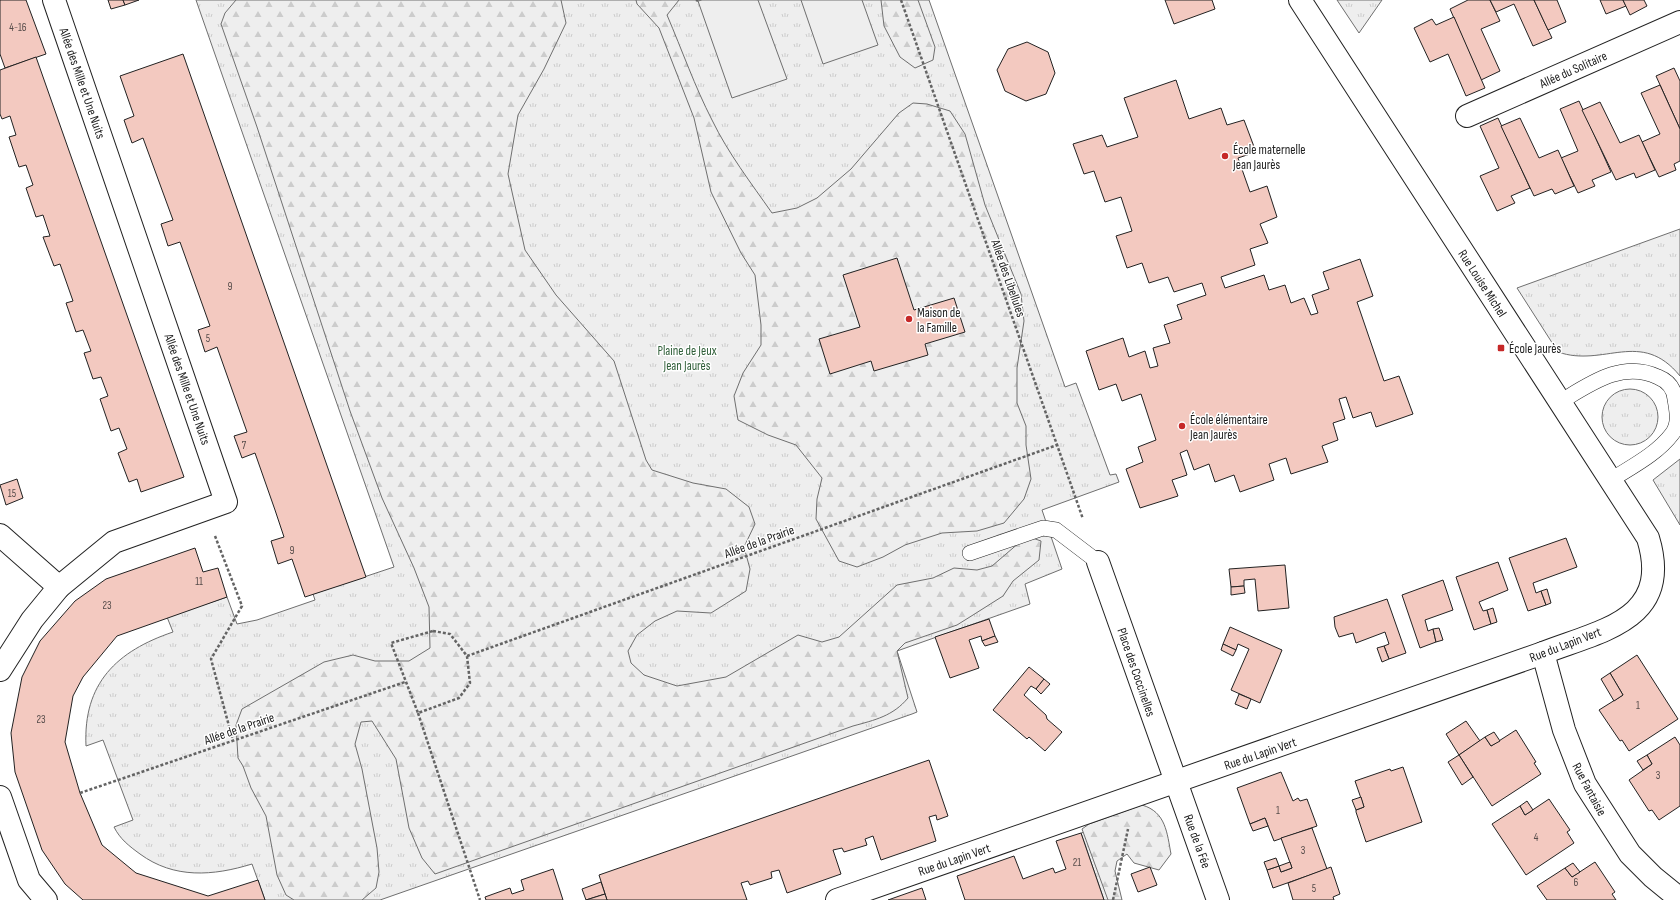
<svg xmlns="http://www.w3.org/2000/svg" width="1680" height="900" font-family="'Sofia Sans Condensed',sans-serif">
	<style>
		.grass { fill: url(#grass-tufts); stroke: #6f6f6f }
		.forest { fill: url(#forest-firs); stroke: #6f6f6f }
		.garden { fill: #eee; stroke: #6f6f6f }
		.building { fill: #f3c9c0; stroke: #222 }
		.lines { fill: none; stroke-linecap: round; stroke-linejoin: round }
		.service-casing { stroke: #222; stroke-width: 16 }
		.minor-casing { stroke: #222; stroke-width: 24 }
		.path { stroke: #646464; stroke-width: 2.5; stroke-dasharray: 3 2; stroke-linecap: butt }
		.service { stroke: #fff; stroke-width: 15 }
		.minor { stroke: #fff; stroke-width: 22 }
		.poi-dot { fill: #c62828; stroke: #fff; stroke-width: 1.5 }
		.labels { text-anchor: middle; stroke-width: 3; stroke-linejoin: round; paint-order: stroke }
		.number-label { font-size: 11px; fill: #564c4a }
		.street-label { font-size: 13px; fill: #222; stroke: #fff }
		.poi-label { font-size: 13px; fill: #222; stroke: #fff; text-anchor: start }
		.park-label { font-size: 13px; fill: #2f5e38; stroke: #fff }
	</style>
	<defs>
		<pattern id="grass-tufts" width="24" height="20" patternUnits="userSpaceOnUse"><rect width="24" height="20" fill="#eee"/><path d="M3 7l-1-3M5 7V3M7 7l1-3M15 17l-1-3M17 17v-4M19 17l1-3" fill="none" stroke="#ccc"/></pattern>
		<pattern id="forest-firs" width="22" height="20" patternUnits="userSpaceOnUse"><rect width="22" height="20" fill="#eee"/><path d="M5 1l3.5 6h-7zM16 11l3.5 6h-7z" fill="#ccc"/></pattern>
	</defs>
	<rect width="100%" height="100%" fill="#fff"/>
	<g class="grass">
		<path d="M196 0H929L1065 387 1076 383 1110 475 1116 474 1119 482 1042 510 1062 569 1025 584 1030 604 897 651 917 712 912 714 380 900H265L252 864C213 876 174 879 140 854 129 846 120 839 114 827L133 820 103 740 86 746C83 683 117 651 173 632L167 617 227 597 237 624 257 620 315 600 313 594 394 567Z"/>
		<polygon points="1337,0 1382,0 1359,33"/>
		<path d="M1680 229V376C1641 328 1604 368 1558 352L1517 288Z"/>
		<circle cx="1630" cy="417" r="28"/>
		<polygon points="1680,459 1680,525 1653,480"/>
		<polygon points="1091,830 1114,900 1104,900 1081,833"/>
	</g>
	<g class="forest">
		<path d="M236 0H561L566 23 544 69 518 115 508 174 525 250 556 295 614 361 646 460 652 470 693 483 726 489 749 507 755 524 744 547 750 569 746 591 711 613 677 611 655 621 637 635 628 651 631 663 644 675 677 686 726 677 798 635 822 642 839 637 897 585 933 578 954 568 977 570 992 566 1027 536 1041 541 1039 560 1013 581 1003 596 973 615 957 625 905 643 897 651 908 698C893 716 875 720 853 726L435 874 422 858 409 828 396 759 372 721 361 722 355 744 362 769 377 848 379 872 376 888 362 900H294L286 895 277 875 266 816 251 788 243 766 238 758 236 725 242 709 324 662 353 655 375 661H409L430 648 429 607 414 568 382 498 350 411 257 127 221 24 225 13Z"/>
		<path d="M636 0H679L667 15C682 50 695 87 712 120 728 153 751 183 772 213L797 208 817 198 851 169 899 113 913 103 927 104 950 111 965 134 985 205 1021 294 1024 321 1017 368V403L1026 426V445L1031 479 1024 499 1004 523 977 531 942 533 905 545 883 557 857 567 839 561 816 519 817 499 822 478 796 445 768 435 738 420 734 396 743 373 761 345V325L755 275 741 253 711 192 694 118 659 28 637 4Z"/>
		<polygon points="881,0 918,0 935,47 933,60 915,68 900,57 884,26"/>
		<path d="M1142 805C1166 812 1167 833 1171 854L1159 870 1134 863 1127 854 1117 861 1115 871 1122 900H1108L1082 829 1089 824Z"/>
	</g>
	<g class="garden">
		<polygon points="702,0 758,0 787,79 732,98 698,1"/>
		<polygon points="801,0 862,0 878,45 823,64"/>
	</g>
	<g class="building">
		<polygon points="0,0 26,0 46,54 5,68 0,54"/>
		<polygon points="108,0 123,0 125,5 111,9"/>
		<polygon points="123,0 139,0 125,5"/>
		<polygon points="1165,0 1212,0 1215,9 1174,24"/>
		<polygon points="1468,0 1490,0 1500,21 1481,29 1500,71 1481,80 1450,9"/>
		<polygon points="1490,0 1534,0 1552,38 1533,46 1514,4 1496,12"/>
		<polygon points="1534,0 1557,0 1566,22 1548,30"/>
		<polygon points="1600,0 1623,0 1626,6 1606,14"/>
		<polygon points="1623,0 1644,0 1647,6 1630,15"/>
		<polygon points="1454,17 1485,88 1466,96 1448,54 1430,62 1414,28 1432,19 1436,25"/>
		<polygon points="1027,42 1048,52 1055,73 1046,94 1026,101 1005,91 997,70 1008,49"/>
		<polygon points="183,54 366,577 305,597 292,559 278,564 271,541 284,537 275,510 255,453 242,458 234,436 247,432 217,347 205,352 198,330 210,326 180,242 168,246 161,224 173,220 143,138 132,143 124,120 134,116 120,76"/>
		<polygon points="36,57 184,477 141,492 137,479 129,482 118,453 127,449 119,428 111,431 100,399 108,396 101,377 93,379 84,353 91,351 83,330 76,332 66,303 73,301 60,264 54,266 43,237 50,236 43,215 36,217 26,188 33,185 26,165 19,167 9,137 16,135 10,116 2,119 0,114 0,70"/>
		<polygon points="1674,68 1680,81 1680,129 1656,76"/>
		<polygon points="1176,80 1189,119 1221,108 1227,125 1244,120 1256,152 1238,158 1250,192 1267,186 1277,217 1260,224 1268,243 1250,249 1255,265 1221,277 1225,288 1264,275 1269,290 1285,285 1291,303 1304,298 1311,315 1318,313 1312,295 1329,289 1323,272 1360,259 1373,296 1357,302 1384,381 1399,376 1413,414 1376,427 1371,412 1353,418 1346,397 1339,399 1345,419 1333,423 1338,440 1322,446 1328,462 1291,474 1286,458 1269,464 1274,480 1240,492 1234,475 1215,482 1209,464 1194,470 1187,450 1180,453 1187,475 1172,480 1178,496 1140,508 1126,469 1143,462 1138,447 1156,440 1141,394 1122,401 1116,384 1099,390 1086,351 1123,338 1129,357 1145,351 1150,368 1158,366 1153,348 1170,343 1164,325 1182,319 1177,305 1206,295 1202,283 1174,292 1168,277 1149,283 1142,263 1127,268 1116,236 1132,231 1121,197 1105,202 1094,171 1084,174 1073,144 1102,135 1107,147 1138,137 1124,98"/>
		<polygon points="1660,85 1680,129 1680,161 1674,164 1676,170 1659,177 1642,142 1660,134 1641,93"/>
		<polygon points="1579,101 1611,172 1592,180 1595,186 1578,193 1561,158 1578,151 1560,109"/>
		<polygon points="1600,102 1620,143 1639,135 1655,170 1636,178 1634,173 1616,180 1582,110"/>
		<polygon points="1498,118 1530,188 1511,196 1515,203 1497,211 1480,176 1499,168 1480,126"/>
		<polygon points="1520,118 1539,158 1558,150 1574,186 1555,194 1552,189 1534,196 1501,126"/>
		<polygon points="897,258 914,310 954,298 965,332 925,344 928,355 874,371 871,361 830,374 819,339 860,327 843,275"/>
		<polygon points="17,479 23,498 6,505 0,485"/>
		<polygon points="1566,538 1577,567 1533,583 1536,593 1541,591 1546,605 1528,611 1509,558"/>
		<polygon points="195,548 203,572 218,568 227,597 117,636 83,677 73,696 65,742 80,793 102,845 136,873 208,896 258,880 265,900 83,900 65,884 42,850 15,772 11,733 22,677 40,641 75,601 106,579"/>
		<polygon points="1498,562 1508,590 1479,602 1483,611 1487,610 1491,624 1474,630 1456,577"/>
		<polygon points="1285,565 1289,608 1258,611 1255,579 1244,580 1244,586 1231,587 1229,569"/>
		<polygon points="1443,580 1453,610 1425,620 1428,631 1433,629 1436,642 1420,648 1402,595"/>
		<polygon points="1244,586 1245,593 1231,595 1231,587"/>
		<polygon points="1547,589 1551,603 1546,605 1541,591"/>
		<polygon points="1387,599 1406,653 1389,659 1384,646 1389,644 1385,632 1356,643 1353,633 1339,637 1335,627 1334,617"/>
		<polygon points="1493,608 1497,622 1491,624 1487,610"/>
		<polygon points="989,619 995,636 982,641 981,636 969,640 979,668 950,678 935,637"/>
		<polygon points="1230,627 1282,650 1260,703 1231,690 1249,649 1238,644 1236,650 1223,644"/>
		<polygon points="1439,628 1443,640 1436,642 1433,629"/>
		<polygon points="995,636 998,642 985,646 982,641"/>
		<polygon points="1223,644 1236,650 1233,656 1221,650"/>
		<polygon points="1384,646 1389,659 1382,662 1377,648"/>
		<polygon points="1637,655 1678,719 1629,751 1622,740 1620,741 1599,710 1623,695 1610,673"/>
		<polygon points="1029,667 1044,679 1036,689 1031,686 1024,695 1046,715 1047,719 1062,732 1045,751 1029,737 1027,739 993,710"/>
		<polygon points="1610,673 1623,695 1614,701 1601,679"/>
		<polygon points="1044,679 1050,684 1041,694 1036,689"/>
		<polygon points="1239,694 1251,699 1247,709 1235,704"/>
		<polygon points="1466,721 1480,741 1459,755 1446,734"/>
		<polygon points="1516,730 1536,762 1534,763 1541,774 1492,806 1459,755 1485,737 1491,746"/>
		<polygon points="1494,732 1500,741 1491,746 1485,737"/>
		<polygon points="1675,737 1680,745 1680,806 1659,820 1652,810 1649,811 1629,780 1652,764 1647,755"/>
		<polygon points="1459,755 1473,777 1462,785 1448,762"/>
		<polygon points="1647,755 1652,764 1643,770 1637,761"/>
		<polygon points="929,760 948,816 937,820 936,815 929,817 936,841 881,860 873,836 865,839 867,845 844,852 842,848 833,850 841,874 787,893 779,870 771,872 772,878 750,885 748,881 741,883 747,900 607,900 599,875"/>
		<polygon points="1403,767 1422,822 1366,842 1356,812 1356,810 1364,807 1355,781 1390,769 1391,771"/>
		<polygon points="1281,772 1293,801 1298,798 1300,801 1307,799 1317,826 1274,841 1265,818 1250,824 1237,788"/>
		<polygon points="1361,797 1364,807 1356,810 1352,800"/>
		<polygon points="1549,799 1570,830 1567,832 1574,843 1526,875 1492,824 1520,806 1525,815"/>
		<polygon points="1527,801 1533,810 1525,815 1520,806"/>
		<polygon points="1265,818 1268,826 1253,831 1250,824"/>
		<polygon points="1312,828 1327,869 1273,888 1267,870 1279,866 1281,872 1292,868 1281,838"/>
		<polygon points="1081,833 1104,900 965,900 957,876 1014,856 1023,879 1053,868 1055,873 1066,869 1056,841"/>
		<polygon points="1276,858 1279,866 1267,870 1264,862"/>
		<polygon points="1290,862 1292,868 1281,872 1279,866"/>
		<polygon points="1595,862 1615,892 1612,894 1616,900 1547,900 1537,886 1565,868 1572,877"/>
		<polygon points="1573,863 1580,872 1572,877 1565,868"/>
		<polygon points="1150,867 1157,885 1138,892 1131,874"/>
		<polygon points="1331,867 1340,894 1333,897 1334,900 1293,900 1288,883"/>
		<polygon points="553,869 563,900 486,900 485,897 510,888 512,894 524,890 521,880"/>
		<polygon points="601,882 605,894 586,900 582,889"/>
		<polygon points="922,888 926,900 888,900"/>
		<polygon points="605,894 607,900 586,900"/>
	</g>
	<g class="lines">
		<g class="service-casing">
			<g id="service">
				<path d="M1560 402C1590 384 1622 360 1658 377 1668 381 1674 388 1675 399 1677 411 1680 424 1672 434 1657 454 1631 467 1611 480"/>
				<polyline points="970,553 1043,528 1056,530 1098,562"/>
			</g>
		</g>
		<g class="minor-casing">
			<g id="minor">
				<polyline points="1467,116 1680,22"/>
				<polyline points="0,535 59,587"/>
				<polyline points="1098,562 1218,900"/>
				<polyline points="1543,653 1564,730 1585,784 1630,854 1653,877 1680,899"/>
				<polyline points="0,670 32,620 59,587 114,542 226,502 54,0"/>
				<polyline points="0,797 29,880 46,900"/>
				<path d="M837 900 1543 653C1602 630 1673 620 1648 538L1300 0"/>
			</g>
		</g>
		<g class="path">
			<polyline points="696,0 698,1"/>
			<polyline points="901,0 1083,519"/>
			<polyline points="215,536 242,606 211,659 233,741"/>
			<polygon points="433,631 450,634 467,656 470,683 459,698 418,713 391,643"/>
			<polyline points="467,656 1057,445"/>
			<polyline points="418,713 480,900"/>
			<polyline points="80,793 405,682"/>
			<polyline points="1113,900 1128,829"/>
		</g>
		<use href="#service" class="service"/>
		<use href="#minor" class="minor"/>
	</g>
	<g class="poi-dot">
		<circle cx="1225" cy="156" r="4"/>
		<circle cx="909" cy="319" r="4"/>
		<rect x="1497" y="344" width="8" height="8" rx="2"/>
		<circle cx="1182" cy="426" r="4"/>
	</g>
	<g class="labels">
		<g class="number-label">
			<text x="18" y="31">4-16</text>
			<text x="230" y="290">9</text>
			<text x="208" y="342">5</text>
			<text x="244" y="449">7</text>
			<text x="12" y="497">15</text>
			<text x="292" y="554">9</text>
			<text x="199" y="585">11</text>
			<text x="107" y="609">23</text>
			<text x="1638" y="709">1</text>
			<text x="41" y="723">23</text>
			<text x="1658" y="779">3</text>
			<text x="1278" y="814">1</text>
			<text x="1536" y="841">4</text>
			<text x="1303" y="854">3</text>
			<text x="1077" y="866">21</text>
			<text x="1576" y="886">6</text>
			<text x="1314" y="892">5</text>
		</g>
		<g class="street-label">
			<text transform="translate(1573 69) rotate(-24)" y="5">Allée du Solitaire</text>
			<text transform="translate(83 83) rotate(71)" y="5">Allée des Mille et Une Nuits</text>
			<text transform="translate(1009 278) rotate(71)" y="5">Allée des Libellules</text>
			<text transform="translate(1483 283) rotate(57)" y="5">Rue Louise Michel</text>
			<text transform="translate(188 389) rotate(71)" y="5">Allée des Mille et Une Nuits</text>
			<text transform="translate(759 541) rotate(-20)" y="5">Allée de la Prairie</text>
			<text transform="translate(1565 644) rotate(-21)" y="5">Rue du Lapin Vert</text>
			<text transform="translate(1137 672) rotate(71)" y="5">Place des Coccinelles</text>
			<text transform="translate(239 728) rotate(-19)" y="5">Allée de la Prairie</text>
			<text transform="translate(1260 753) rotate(-19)" y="5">Rue du Lapin Vert</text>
			<text transform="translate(1590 789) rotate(62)" y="5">Rue Fantaisie</text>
			<text transform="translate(1198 841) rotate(70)" y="5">Rue de la Fée</text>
			<text transform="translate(954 859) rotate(-19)" y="5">Rue du Lapin Vert</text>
		</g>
		<g class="poi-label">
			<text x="1233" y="154">École maternelle<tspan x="1233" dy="15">Jean Jaurès</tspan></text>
			<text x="917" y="317">Maison de<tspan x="917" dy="15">la Famille</tspan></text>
			<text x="1509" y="353">École Jaurès</text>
			<text x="1190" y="424">École élémentaire<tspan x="1190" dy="15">Jean Jaurès</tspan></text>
		</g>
		<g class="park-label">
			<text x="687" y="355">Plaine de Jeux<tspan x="687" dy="15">Jean Jaurès</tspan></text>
		</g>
	</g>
</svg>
